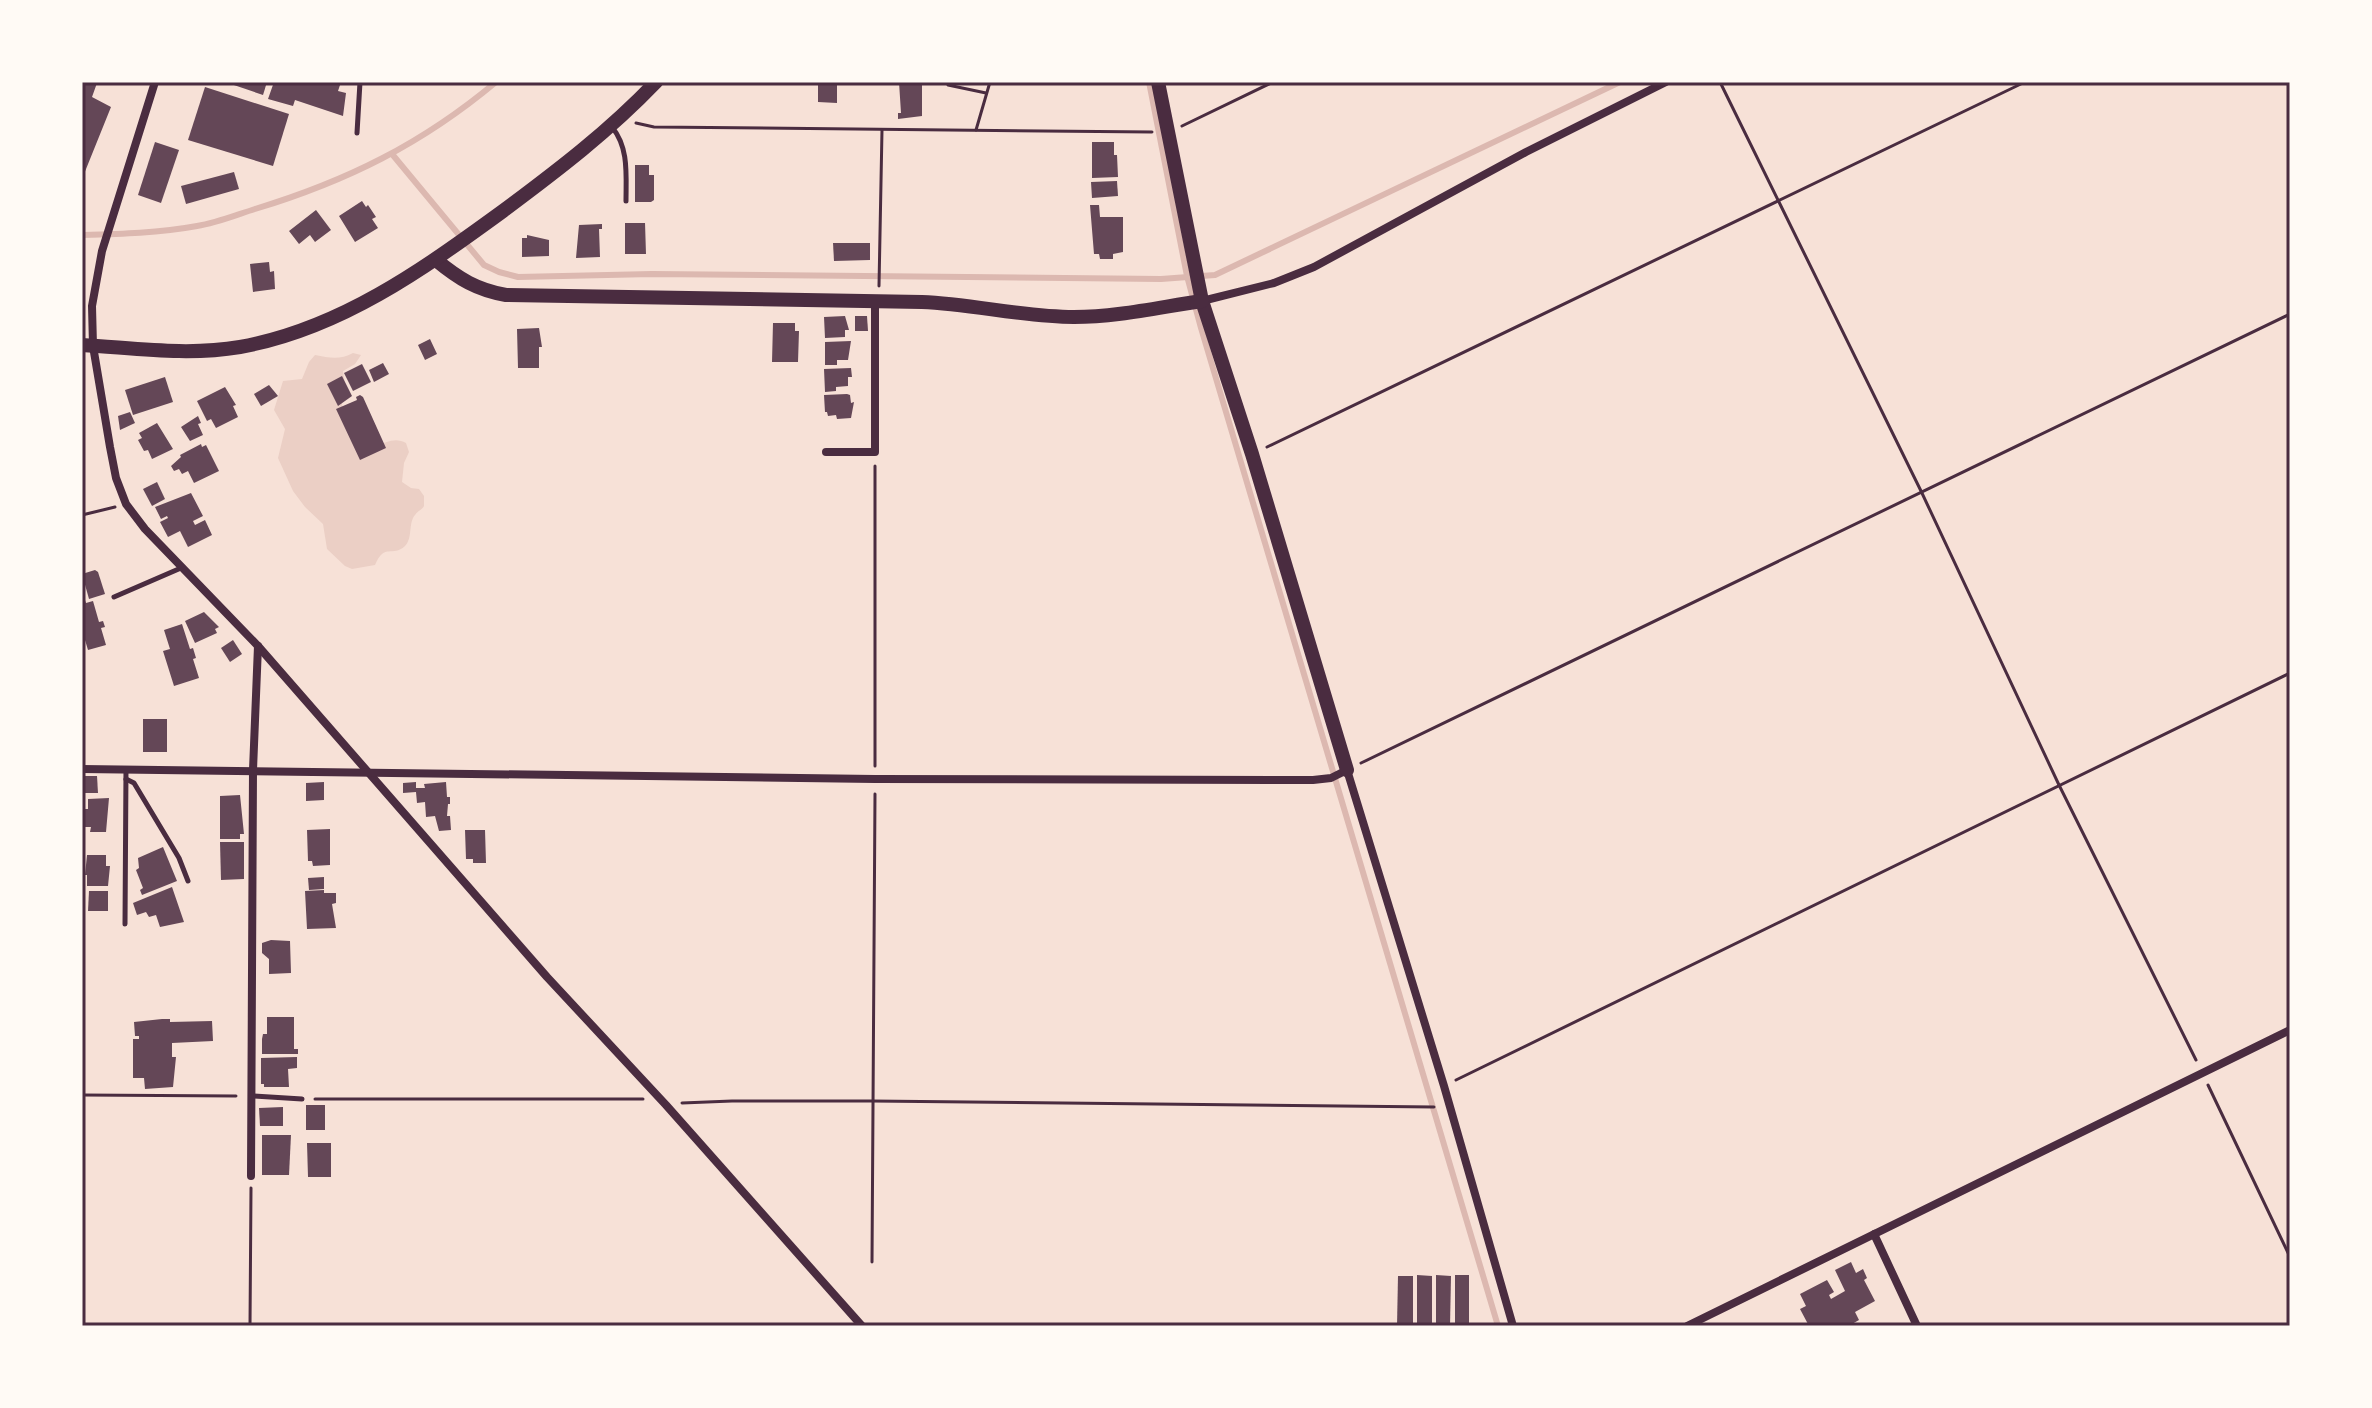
<svg xmlns="http://www.w3.org/2000/svg" width="2372" height="1408" font-family="'DejaVu Sans',sans-serif">
	<style>
		.green { fill: #ebcfc5 }
		.lines { fill: none; stroke-linecap: round; stroke-linejoin: round }
		.stream { stroke: #dcb8b0; stroke-width: 6 }
		.building { fill: #644757 }
		.path { stroke: #4a2c40; stroke-width: 3 }
		.service { stroke: #4a2c40; stroke-width: 5 }
		.minor { stroke: #4a2c40; stroke-width: 8 }
		.tertiary { stroke: #4a2c40; stroke-width: 14 }
		.neatline { fill: none; stroke: #4a2c40; stroke-width: 3 }
	</style>
	<rect width="100%" height="100%" fill="#f7e1d7"/>
	<path class="green" d="M353 353 361 355 355 364 343 371 346 391 342 401 343 417 376 446C386 442 396 437 406 443L409 452 404 463 402 482 411 488 419 489 424 496V506C422 510 417 511 415 515 408 523 413 538 405 546 392 558 385 542 375 565L352 569 345 566 327 549 323 524 305 507 293 491 278 458 285 429 274 410 283 381 302 379 309 362 315 355C330 358 340 360 353 353Z"/>
	<g class="lines">
		<g class="stream">
			<polyline points="1149,82 1187,276 1201,328 1498,1326"/>
			<polyline points="392,154 484,265 499,272 518,277 652,274 1161,279 1215,275 1620,82"/>
			<path d="M82 235C121 234 159 233 197 226 217 223 236 215 255 209 347 181 422 144 496 82"/>
		</g>
	</g>
	<g class="building">
		<polygon points="82,82 97,83 92,97 111,107 82,179"/>
		<polygon points="225,82 267,82 263,95"/>
		<polygon points="274,82 341,82 338,91 346,93 343,116 295,100 293,106 268,99"/>
		<polygon points="818,82 837,82 837,103 818,102"/>
		<polygon points="899,82 922,82 922,116 898,119 898,113 901,113"/>
		<polygon points="205,87 289,114 273,166 188,140"/>
		<polygon points="155,142 179,150 161,203 138,195"/>
		<polygon points="1092,142 1114,142 1114,155 1117,155 1118,177 1092,178"/>
		<polygon points="635,165 649,165 649,175 654,175 654,200 651,202 635,202"/>
		<polygon points="234,172 239,189 186,204 181,186"/>
		<polygon points="1117,181 1118,196 1092,198 1091,182"/>
		<polygon points="362,201 366,207 368,205 376,217 372,219 378,228 355,242 339,216"/>
		<polygon points="1090,205 1099,205 1100,217 1123,217 1123,252 1113,254 1113,259 1100,259 1099,254 1094,254"/>
		<polygon points="316,210 331,230 315,242 310,235 299,244 289,231"/>
		<polygon points="625,223 645,223 646,254 625,254"/>
		<polygon points="602,224 602,229 599,229 600,257 576,258 579,225"/>
		<polygon points="527,235 549,240 549,256 522,257 522,238 527,238"/>
		<polygon points="833,243 870,243 870,260 834,261"/>
		<polygon points="269,262 270,272 274,271 275,289 253,292 250,264"/>
		<polygon points="845,316 849,330 845,330 845,337 825,338 824,317"/>
		<polygon points="855,316 867,316 868,331 855,331"/>
		<polygon points="773,323 795,323 795,331 799,331 798,362 772,362"/>
		<polygon points="539,328 542,347 539,347 539,368 518,368 517,329"/>
		<polygon points="430,339 437,354 425,360 418,345"/>
		<polygon points="851,341 848,360 837,360 837,365 825,365 825,342"/>
		<polygon points="383,363 389,374 374,382 369,370"/>
		<polygon points="362,364 371,382 353,391 344,373"/>
		<polygon points="851,368 852,377 848,377 848,386 836,387 836,391 825,392 824,369"/>
		<polygon points="342,376 352,396 338,406 327,384"/>
		<polygon points="165,377 173,402 133,415 125,390"/>
		<polygon points="269,385 278,396 261,406 254,394"/>
		<polygon points="225,387 236,405 233,406 238,417 216,428 211,419 207,421 197,401"/>
		<polygon points="847,394 850,395 851,403 854,402 851,418 837,419 836,415 828,416 827,412 825,412 824,395"/>
		<polygon points="360,395 363,397 386,448 360,460 336,409 357,400 356,397"/>
		<polygon points="130,412 135,423 120,430 118,416"/>
		<polygon points="198,416 201,423 198,424 203,435 190,441 181,427"/>
		<polygon points="157,423 173,449 152,459 148,450 144,451 138,440 142,438 139,433"/>
		<polygon points="201,444 202,447 206,445 219,471 194,483 188,471 182,474 179,469 174,471 171,466 181,457 180,455"/>
		<polygon points="157,482 165,499 152,506 143,489"/>
		<polygon points="191,493 203,516 193,521 195,525 205,520 212,535 188,547 180,531 168,537 160,522 168,518 167,516 161,519 155,507"/>
		<polygon points="95,570 98,572 105,594 89,599 82,574"/>
		<polygon points="82,591 86,603 93,601 99,622 103,621 105,627 101,628 106,645 88,650 82,630"/>
		<polygon points="204,612 219,627 215,629 217,633 195,643 185,621"/>
		<polygon points="182,624 190,649 193,648 196,658 193,659 199,678 174,686 163,651 170,649 164,630"/>
		<polygon points="233,640 242,654 230,662 221,648"/>
		<rect x="143" y="719" width="24" height="33"/>
		<polygon points="82,776 97,776 98,793 82,793"/>
		<polygon points="324,782 324,800 306,801 306,783"/>
		<polygon points="416,782 416,788 425,788 424,784 446,782 447,797 450,797 450,804 448,804 447,816 450,816 451,830 439,831 435,816 426,817 425,802 417,803 416,792 403,793 403,783"/>
		<polygon points="240,795 244,834 240,834 240,839 220,839 220,796"/>
		<polygon points="109,798 106,832 90,832 91,827 85,827 85,809 88,809 88,799"/>
		<polygon points="330,829 330,865 313,866 312,861 308,861 307,830"/>
		<polygon points="465,830 485,830 486,863 473,863 473,859 466,859"/>
		<polygon points="220,842 244,842 244,879 221,880"/>
		<polygon points="163,847 177,881 142,895 140,890 143,888 136,870 139,868 138,858"/>
		<polygon points="87,855 106,855 106,866 110,866 108,886 87,886 87,875 85,875"/>
		<polygon points="324,877 324,889 309,890 308,878"/>
		<polygon points="172,887 184,922 160,927 156,915 149,917 146,912 137,915 133,903"/>
		<polygon points="324,890 324,893 336,893 336,903 332,904 336,928 307,929 305,891"/>
		<polygon points="89,891 108,891 108,911 88,911"/>
		<polygon points="271,940 290,941 291,973 269,974 269,959 262,953 262,943"/>
		<polygon points="267,1017 294,1017 294,1049 298,1049 298,1054 262,1054 262,1039 263,1034 267,1034"/>
		<polygon points="162,1019 170,1019 170,1022 212,1021 213,1041 172,1043 172,1057 176,1057 173,1087 145,1089 144,1078 133,1078 133,1039 139,1039 139,1036 135,1036 134,1022"/>
		<polygon points="297,1057 297,1068 288,1069 289,1087 264,1087 264,1084 261,1084 261,1058"/>
		<rect x="306" y="1105" width="19" height="25"/>
		<polygon points="283,1107 283,1126 260,1126 259,1108"/>
		<polygon points="262,1135 291,1135 289,1175 262,1175"/>
		<polygon points="307,1143 331,1143 331,1177 308,1177"/>
		<polygon points="1851,1262 1856,1273 1863,1269 1867,1278 1864,1280 1875,1301 1855,1312 1859,1320 1852,1324 1853,1326 1809,1326 1800,1309 1806,1306 1800,1294 1827,1280 1834,1292 1829,1295 1831,1299 1845,1291 1835,1270"/>
		<polygon points="1417,1275 1432,1276 1432,1326 1417,1326"/>
		<polygon points="1436,1275 1451,1276 1450,1326 1436,1326"/>
		<rect x="1455" y="1275" width="14" height="51"/>
		<polygon points="1398,1276 1413,1276 1413,1326 1397,1326"/>
	</g>
	<g class="lines">
		<g class="path">
			<polyline points="1720,82 1921,491 2059,785 2196,1060"/>
			<polyline points="948,85 986,93"/>
			<polyline points="636,123 654,127 1152,132"/>
			<polyline points="1182,126 1273,82"/>
			<polyline points="976,130 990,82"/>
			<polyline points="879,286 882,130"/>
			<polyline points="1267,447 2025,82"/>
			<polyline points="875,466 875,766"/>
			<polyline points="82,515 115,507"/>
			<polyline points="1361,763 2290,314"/>
			<polyline points="1456,1080 2290,673"/>
			<polyline points="2208,1085 2290,1257"/>
			<polyline points="82,1095 236,1096"/>
			<polyline points="315,1099 643,1099"/>
			<polyline points="682,1103 732,1101 872,1101 1434,1107"/>
			<polyline points="872,1262 875,794"/>
			<polyline points="250,1326 251,1188"/>
		</g>
		<g class="service">
			<path d="M612 127C629 148 626 174 626 201"/>
			<polyline points="357,133 360,82"/>
			<polyline points="114,597 181,568"/>
			<polyline points="126,779 134,783 179,858 188,881"/>
			<polyline points="125,924 126,769"/>
			<polyline points="252,1096 302,1099"/>
		</g>
		<g class="minor">
			<polyline points="155,82 102,251 92,306 93,346 110,447 116,478 126,504 145,529 258,646 547,977 666,1105 862,1326"/>
			<polyline points="1202,301 1274,283 1314,267 1526,152 1666,82"/>
			<polyline points="826,452 875,452 875,302"/>
			<polyline points="82,769 875,779 1313,780 1331,778 1347,770 1444,1086 1513,1326"/>
			<polyline points="251,1176 253,770 258,646"/>
			<polyline points="1874,1234 1917,1326"/>
			<polyline points="1687,1326 2290,1030"/>
		</g>
		<g class="tertiary">
			<polyline points="1158,82 1202,301 1252,454 1347,770"/>
			<path d="M436 260C459 279 477 290 506 295L922 302C973 304 1023 317 1074 317 1117 317 1160 307 1202 301"/>
			<path d="M82 345C135 348 187 356 240 347 340 329 422 270 503 211 558 170 608 132 656 82"/>
		</g>
	</g>
	<rect width="2372" height="1408" fill="none" stroke="#fffaf5" stroke-width="168"/>
	<rect x="84" y="84" width="2204" height="1240" class="neatline"/>
</svg>
